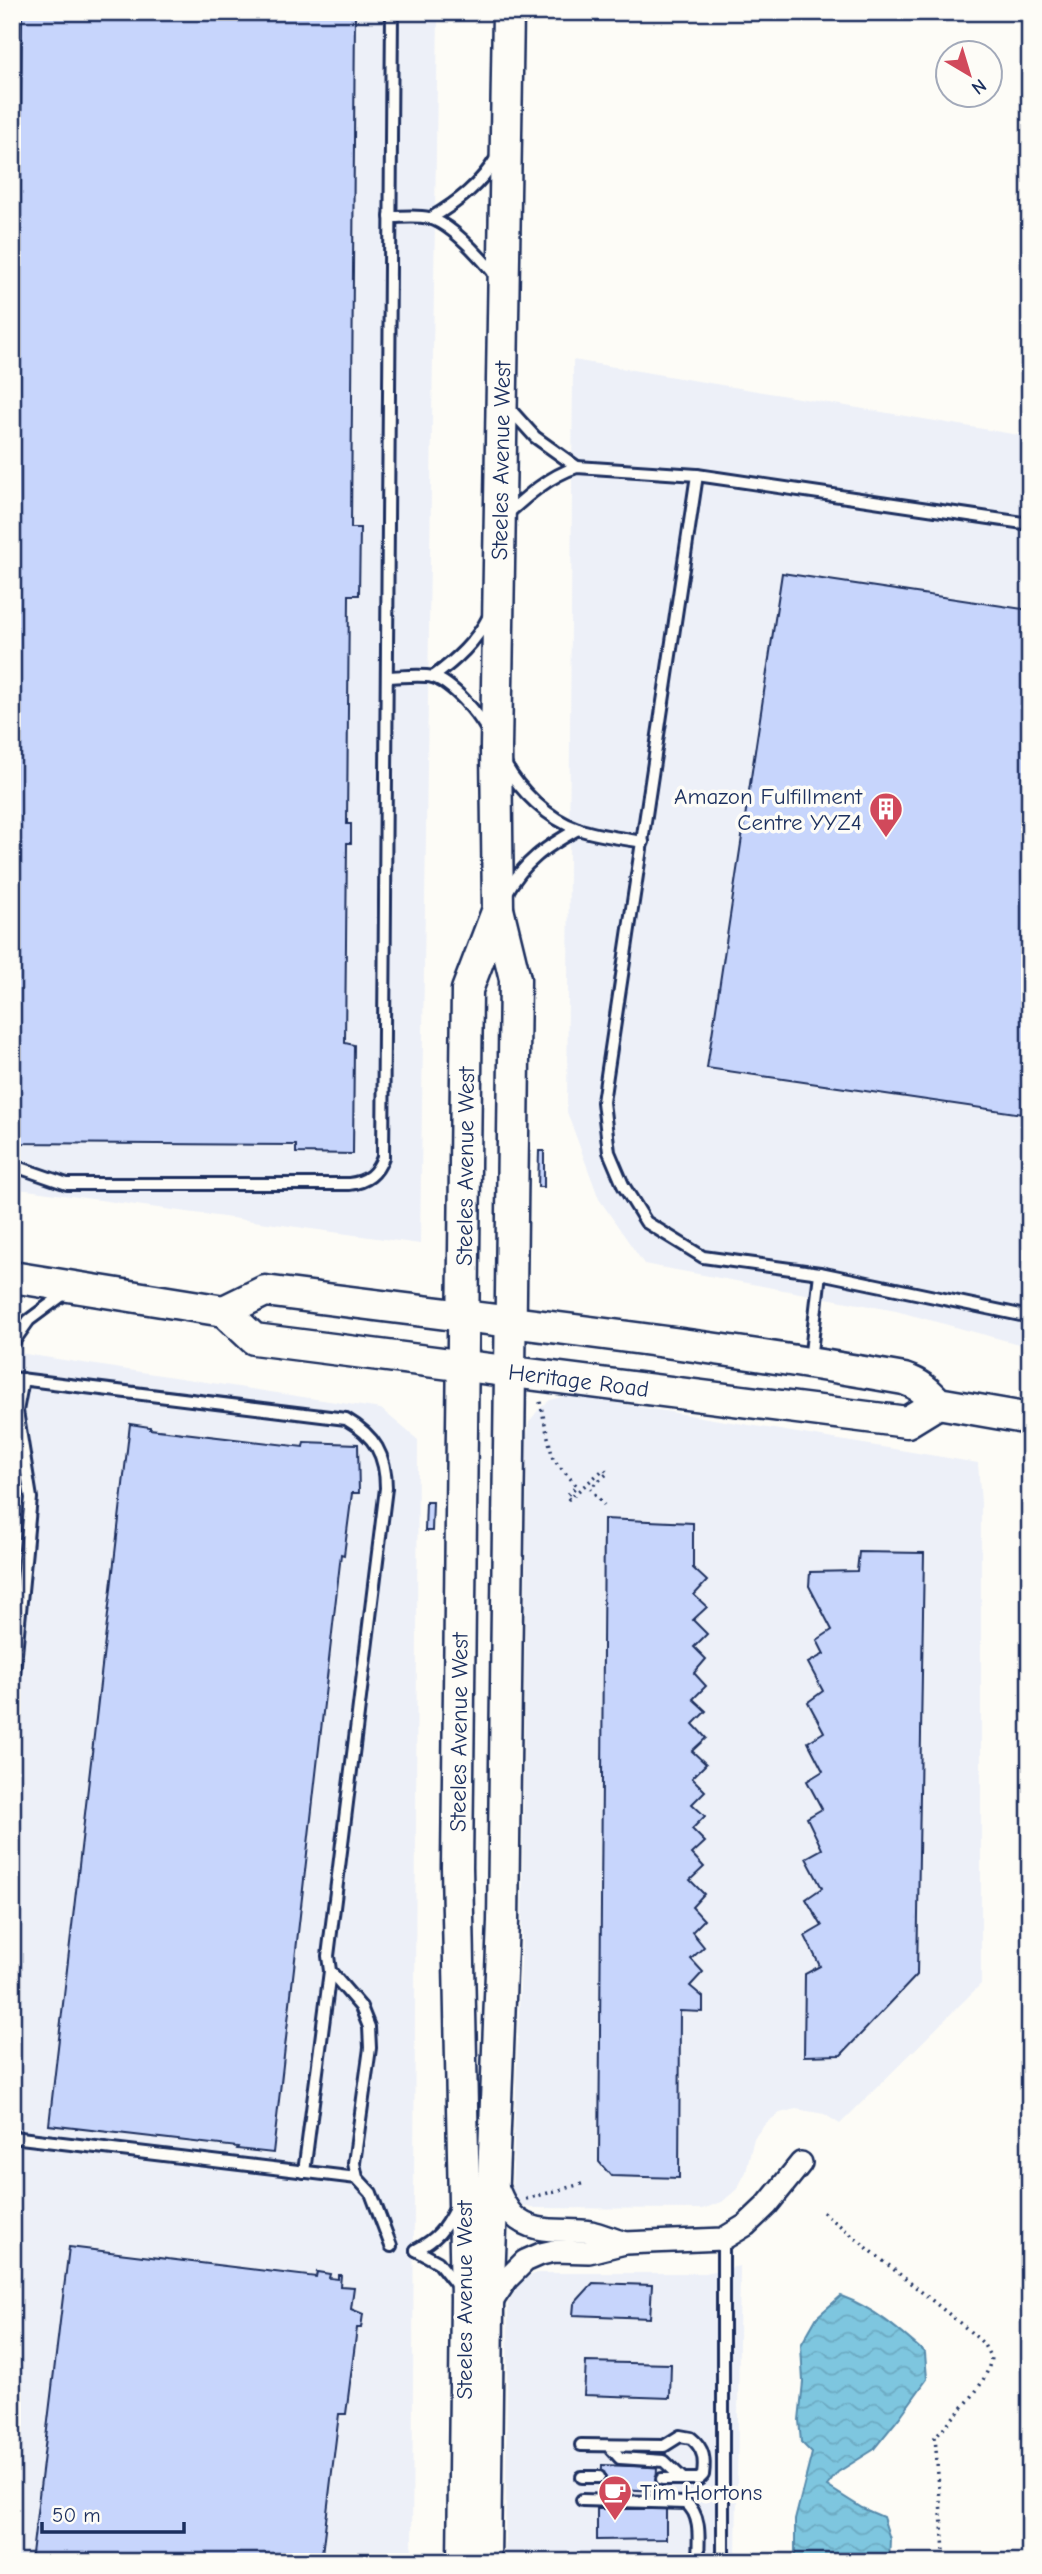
<svg xmlns="http://www.w3.org/2000/svg" width="1042" height="2574" font-family="'Comic Neue',sans-serif">
	<style>
		.built { fill: #edf0f8 }
		.water { fill: url(#water-waves); stroke: #568aab; stroke-width: 2 }
		.building { fill: #c7d5fc; stroke: #1b2f5e; stroke-width: 2 }
		.lines { fill: none; stroke-linecap: round; stroke-linejoin: round }
		.service-casing { stroke: #1b2f5e; stroke-width: 16 }
		.minor-casing { stroke: #1b2f5e; stroke-width: 26 }
		.secondary-casing { stroke: #1b2f5e; stroke-width: 35 }
		.path { stroke: #1b2f5e; stroke-width: 3.5; stroke-dasharray: 2 5; stroke-linecap: butt }
		.service { stroke: #fdfcf7; stroke-width: 10 }
		.minor { stroke: #fdfcf7; stroke-width: 21 }
		.secondary { stroke: #fdfcf7; stroke-width: 30 }
		.labels { text-anchor: middle; stroke-width: 7; stroke-linejoin: round; paint-order: stroke }
		.street-label { font-size: 23px; fill: #1b2f5e; stroke: #fdfcf7 }
		.poi-label { font-size: 23px; fill: #1b2f5e; stroke: #fdfcf7; text-anchor: end }
	</style>
	<defs>
		<pattern id="water-waves" width="16" height="10" patternUnits="userSpaceOnUse" patternTransform="scale(1.75)"><rect width="16" height="10" fill="#7ec6df"/><path d="M0 5q4-4 8 0t8 0" fill="none" stroke="#6caac2"/></pattern>
	</defs>
	<rect width="100%" height="100%" fill="#fdfcf7"/>
	<filter id="ink" filterUnits="userSpaceOnUse"><feTurbulence type="fractalNoise" baseFrequency=".0143" numOctaves="2"/><feDisplacementMap in="SourceGraphic" scale="14" xChannelSelector="R" yChannelSelector="G"/><feConvolveMatrix kernelMatrix="1 2 1 2 8 2 1 2 1" color-interpolation-filters="sRGB"/></filter>
	<g filter="url(#ink)">
		<g class="built">
			<polygon points="12,12 438,12 420,1244 12,1188"/>
			<polygon points="573,360 1030,437 1030,1347 896,1311 644,1264 599,1199 567,1112"/>
			<polygon points="12,1352 381,1409 418,1440 412,2562 12,2562"/>
			<polygon points="568,1395 978,1463 981,1503 981,1984 840,2124 824,2114 796,2109 780,2113 766,2123 754,2138 746,2172 737,2189 722,2202 702,2209 531,2208 520,2204 512,2191 522,1933 527,1435 529,1422 539,1409 550,1400"/>
			<polygon points="740,2266 736,2562 505,2562 508,2303 517,2288 525,2278 537,2273 704,2273"/>
		</g>
		<path class="water" d="M841 2296C874 2308 899 2330 925 2353L927 2379 899 2418 873 2450 838 2472 827 2486 862 2508 883 2517 890 2539 889 2562H795V2520L812 2453 801 2442 799 2420 803 2382 801 2345 817 2317Z"/>
		<g class="building">
			<polygon points="22,12 355,12 351,528 360,528 359,595 349,595 347,824 351,824 351,843 347,843 345,1043 354,1045 353,1154 296,1153 296,1145 12,1143"/>
			<polygon points="782,573 1030,610 1030,1115 707,1068"/>
			<polygon points="539,1151 544,1151 544,1187 538,1187"/>
			<polygon points="130,1424 150,1427 150,1429 303,1447 304,1442 358,1444 359,1493 352,1493 344,1555 341,1554 273,2153 237,2149 238,2147 49,2125"/>
			<polygon points="426,1502 433,1502 432,1531 425,1531"/>
			<polygon points="604,1519 693,1523 693,1568 707,1581 694,1595 707,1607 693,1620 707,1634 694,1647 706,1659 694,1673 706,1686 693,1699 706,1711 693,1724 706,1738 692,1751 706,1764 692,1778 705,1791 692,1804 705,1816 692,1829 705,1842 692,1854 704,1867 690,1880 704,1894 692,1907 704,1920 692,1932 704,1947 691,1959 703,1972 690,1986 703,1997 703,2012 680,2011 679,2178 611,2176 599,2162"/>
			<polygon points="859,1552 924,1553 917,1975 841,2055 804,2056 805,1974 820,1966 805,1936 822,1926 806,1899 822,1888 806,1858 822,1849 807,1818 822,1809 807,1781 823,1771 808,1742 824,1732 808,1702 823,1691 808,1663 824,1654 817,1640 832,1630 809,1586 810,1572 857,1571"/>
			<polygon points="69,2247 316,2277 317,2272 330,2274 329,2278 338,2279 338,2275 341,2275 340,2286 354,2287 351,2309 363,2314 361,2328 357,2328 346,2414 339,2414 321,2562 31,2562"/>
			<polygon points="593,2283 652,2285 650,2318 573,2315 574,2304"/>
			<polygon points="586,2362 671,2364 670,2398 584,2395"/>
			<polygon points="602,2465 657,2467 656,2491 601,2488"/>
			<polygon points="597,2509 666,2509 666,2539 597,2540"/>
		</g>
		<g class="lines">
			<g class="service-casing">
				<g id="service">
					<path d="M390 217C402 217 417 215 429 218 452 224 483 260 497 277"/>
					<path d="M431 218C458 202 480 185 497 157"/>
					<polyline points="508,407 535,437 577,467"/>
					<path d="M506 515C527 496 549 476 577 467L697 475"/>
					<polyline points="1030,524 697,475 603,1102 609,1152 623,1185 646,1222 703,1257 820,1273 1030,1317"/>
					<path d="M387 677C401 677 419 674 433 677 452 683 479 714 488 732"/>
					<path d="M433 677C456 660 476 642 489 616"/>
					<path d="M505 764C520 791 548 819 578 829 598 836 622 838 643 842"/>
					<path d="M506 894C524 861 546 847 578 829"/>
					<path d="M12 1165 67 1184H349C367 1182 377 1174 383 1157L392 12"/>
					<polyline points="12,1344 29,1320 68,1291"/>
					<polyline points="810,1361 820,1273"/>
					<path d="M12 1378 346 1419C375 1436 386 1455 386 1488L328 1956 330 1971 361 2007 369 2027 370 2048 354 2163 357 2178 371 2193 391 2246"/>
					<polyline points="12,1694 31,1498 17,1411 23,1379"/>
					<polyline points="12,2137 357,2178"/>
					<polyline points="304,2172 330,1971"/>
					<polyline points="723,2239 723,2562"/>
					<path d="M416 2250C437 2239 444 2230 455 2209"/>
					<polyline points="416,2250 438,2262 458,2287"/>
					<path d="M581 2445 664 2446 680 2436 691 2438C704 2448 705 2460 703 2475L699 2479H683L664 2461 620 2458 609 2446"/>
					<polyline points="582,2477 599,2477"/>
					<polyline points="662,2479 683,2479"/>
					<path d="M582 2500 686 2503C703 2516 698 2543 698 2562"/>
				</g>
			</g>
			<g class="minor-casing">
				<g id="minor">
					<path d="M495 2182C500 2193 504 2206 513 2215 533 2236 566 2228 591 2232 602 2235 612 2239 623 2242"/>
					<polyline points="489,2306 507,2279 525,2261 541,2254 554,2251 589,2252 625,2243 723,2239 746,2225 767,2205 801,2163"/>
				</g>
			</g>
			<g class="secondary-casing">
				<g id="secondary">
					<path id="s1" d="M12 1277 224 1311 254 1339 907 1422 938 1403"/>
					<path d="M224 1311 265 1291C478 1319 692 1341 904 1379 919 1384 927 1391 938 1403L1030 1419"/>
					<path id="s2" d="M463 2562 466 2298 457 1867 467 990 498 909"/>
					<path id="s3" d="M485 2562 488 2307 503 1921 515 979 498 909 496 748 508 12"/>
				</g>
			</g>
			<g class="path">
				<polyline points="540,1402 553,1459 577,1486 566,1496 569,1499 604,1469 608,1473 590,1488 604,1505"/>
				<polyline points="526,2199 585,2183"/>
				<path d="M823 2212 966 2328 983 2343 991 2358C986 2389 955 2414 935 2437L944 2551 942 2562"/>
			</g>
			<use href="#service" class="service"/>
			<use href="#minor" class="minor"/>
			<use href="#secondary" class="secondary"/>
		</g>
	</g>
	<defs>
		<g id="building-pin" transform="scale(1.75)"><path d="M0 17L-7.5 6A9.5 9.5 0 1 1 7.5 6Z" fill="#d1495b" stroke="#fdfcf7"/><path d="M-4-6H4V6H1V3H-1V6H-4ZM-2.5-4.3h1.7v1.8h-1.7ZM.8-4.3h1.7v1.8H.8ZM-2.5-1h1.7V.8h-1.7ZM.8-1h1.7V.8H.8Z" fill="#fff"/></g>
		<g id="cafe-pin" transform="scale(1.75)"><path d="M0 17L-7.5 6A9.5 9.5 0 1 1 7.5 6Z" fill="#d1495b" stroke="#fdfcf7"/><path d="M-5.5-4.5H6V0H3Q3 3.5 0 3.5H-2.5Q-5.5 3.5-5.5 0ZM3-3.2v2h1.7v-2ZM-6 4.5H4V6H-6Z" fill="#fff"/></g>
	</defs>
	<g fill-rule="evenodd">
		<use href="#building-pin" x="886" y="809"/>
		<use href="#cafe-pin" x="615" y="2492"/>
	</g>
	<g class="labels">
		<g class="street-label">
			<text dy="8" stroke="none"><textPath href="#s3" startOffset="2104">Steeles Avenue West</textPath></text>
			<text dy="8" stroke="none"><textPath href="#s2" startOffset="1396">Steeles Avenue West</textPath></text>
			<text dy="8" stroke="none"><textPath href="#s1" startOffset="583">Heritage Road</textPath></text>
			<text dy="8" stroke="none"><textPath href="#s2" startOffset="830">Steeles Avenue West</textPath></text>
			<text transform="translate(464 2300) rotate(-90)" y="8">Steeles Avenue West</text>
		</g>
		<g class="poi-label">
			<text x="862" y="804">Amazon Fulfillment<tspan x="862" dy="26">Centre YYZ4</tspan></text>
			<text x="640" y="2500" text-anchor="start">Tim Hortons</text>
		</g>
	</g>
	<rect width="1042" height="2574" fill="none" stroke="#fdfcf7" stroke-width="42"/>
	<rect x="21" y="21" width="1000" height="2532" fill="none" stroke="#1b2f5e" stroke-width="2.5" filter="url(#ink)"/>
	<g transform="translate(969 74) rotate(142)"><circle r="33" fill="#fdfcf7" stroke="#a3aaba" stroke-width="2"/>
	<path d="M0-5L12 26L0 18L-12 26Z" fill="#d1495b"/>
	<text y="-10" font-size="19" font-weight="bold" text-anchor="middle" fill="#1b2f5e">N</text>
	</g>
	<path d="M42 2522v10h142v-10" fill="none" stroke="#1b2f5e" stroke-width="3.5"/>
	<text x="52" y="2522" font-size="21" fill="#1b2f5e" stroke="#fdfcf7" stroke-width="5" paint-order="stroke">50 m</text>
</svg>
